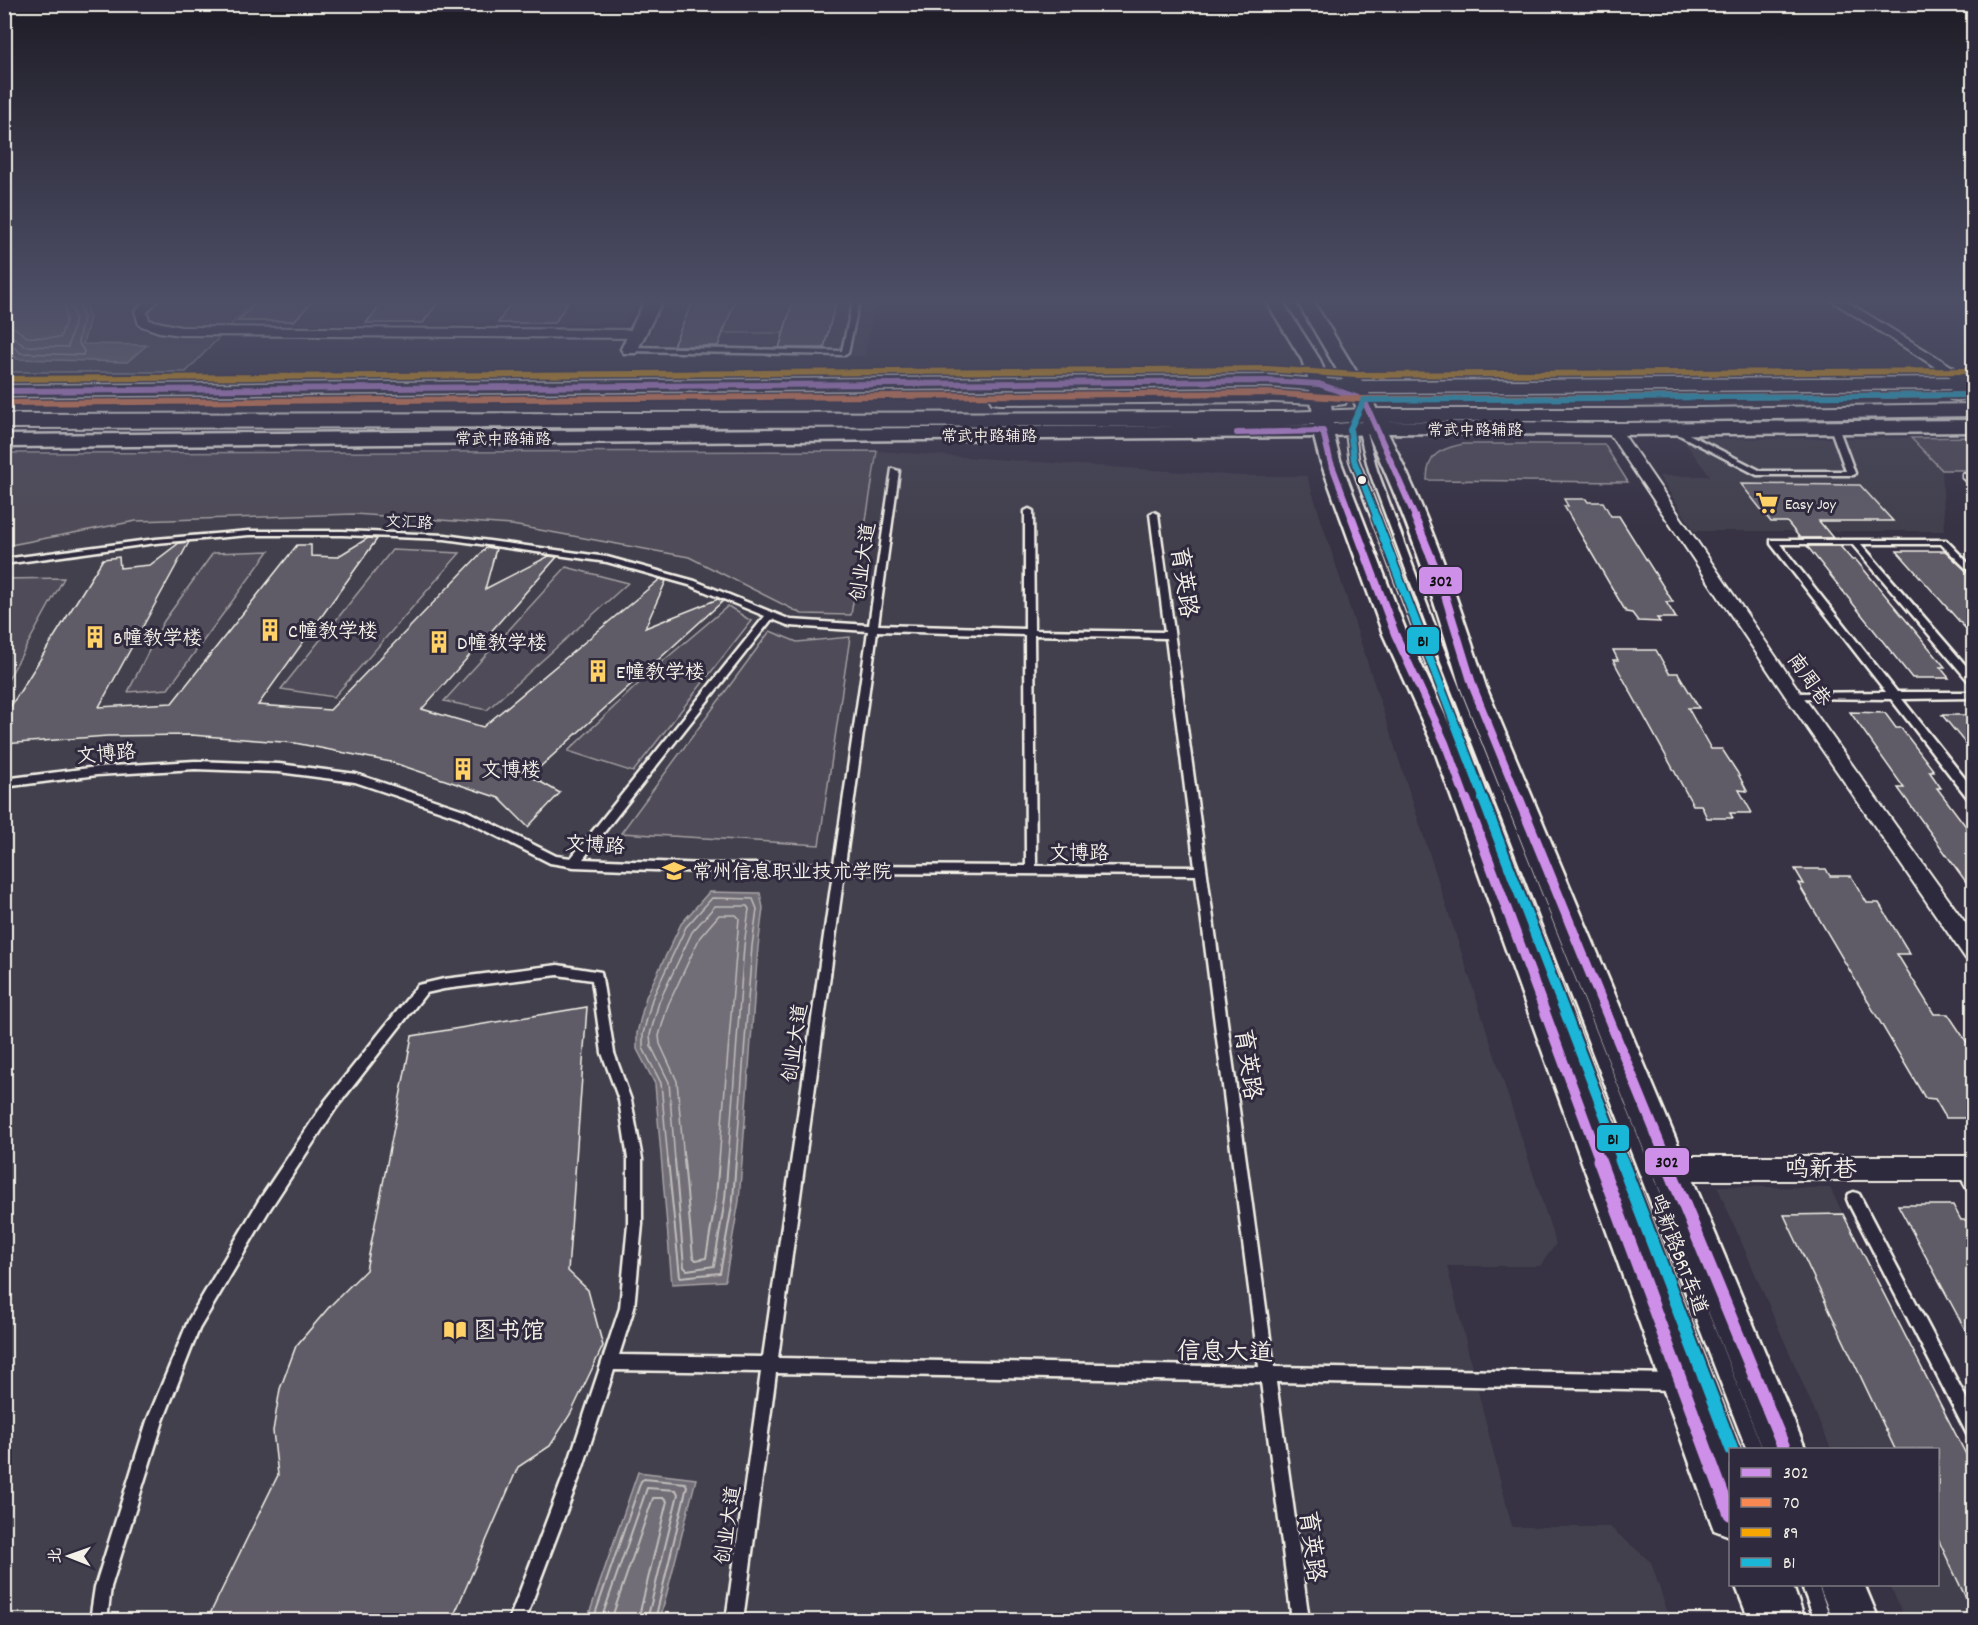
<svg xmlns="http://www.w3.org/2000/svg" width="1978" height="1625" font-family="Dekko,'LXGW WenKai TC',sans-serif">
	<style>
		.built { fill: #433f4e }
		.green { fill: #504b59; stroke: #a29ea0; stroke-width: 1.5 }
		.water { fill: #726e77; stroke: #a6a2a4; stroke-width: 1.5 }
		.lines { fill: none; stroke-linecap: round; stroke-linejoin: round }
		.shore-far1 { stroke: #c0bdbb; stroke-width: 1.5 }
		.shore { stroke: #c0bdbb; stroke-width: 2 }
		.building { fill: #5f5c67; stroke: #f4f1e8; stroke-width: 1.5 }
		.lane-casing { stroke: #f4f1e8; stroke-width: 5 }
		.street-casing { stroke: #f4f1e8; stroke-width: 4 }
		.secondary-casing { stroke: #f4f1e8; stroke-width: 5 }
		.primary-casing { stroke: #f4f1e8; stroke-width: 4 }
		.lane { fill: #2f2a3d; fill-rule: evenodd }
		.street { fill: #2f2a3d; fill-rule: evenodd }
		.secondary { fill: #2f2a3d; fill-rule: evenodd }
		.primary { fill: #2f2a3d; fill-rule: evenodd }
		.bus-1-far3-casing { stroke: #2f2a3d; stroke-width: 9 }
		.bus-1-far2-casing { stroke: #2f2a3d; stroke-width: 11 }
		.bus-1-far1-casing { stroke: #2f2a3d; stroke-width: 14 }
		.bus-1-casing { stroke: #2f2a3d; stroke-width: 17 }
		.bus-2-casing { stroke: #2f2a3d; stroke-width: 9 }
		.bus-3-casing { stroke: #2f2a3d; stroke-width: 9 }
		.bus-4-far3-casing { stroke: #2f2a3d; stroke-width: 9 }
		.bus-4-far2-casing { stroke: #2f2a3d; stroke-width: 11 }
		.bus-4-far1-casing { stroke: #2f2a3d; stroke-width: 14 }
		.bus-4-casing { stroke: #2f2a3d; stroke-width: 17 }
		.bus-1-far3 { stroke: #ce8fe9; stroke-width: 6 }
		.bus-1-far2 { stroke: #ce8fe9; stroke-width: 8 }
		.bus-1-far1 { stroke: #ce8fe9; stroke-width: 10 }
		.bus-1 { stroke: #ce8fe9; stroke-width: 13 }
		.bus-2 { stroke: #f88751; stroke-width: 6 }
		.bus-3 { stroke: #f7a600; stroke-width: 6 }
		.bus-4-far3 { stroke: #1ab6d8; stroke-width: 6 }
		.bus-4-far2 { stroke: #1ab6d8; stroke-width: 8 }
		.bus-4-far1 { stroke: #1ab6d8; stroke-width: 10 }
		.bus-4 { stroke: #1ab6d8; stroke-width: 13 }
		.bus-dot { fill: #f4f1e8; stroke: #2f2a3d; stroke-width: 2 }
		.labels { text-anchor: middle; stroke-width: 6; stroke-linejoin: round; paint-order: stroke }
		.far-street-label { font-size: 16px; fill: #f4f1e8; stroke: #2f2a3d }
		.far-poi-label { font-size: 16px; fill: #f4f1e8; stroke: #2f2a3d; text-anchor: start }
		.street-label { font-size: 20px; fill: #f4f1e8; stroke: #2f2a3d }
		.poi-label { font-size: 20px; fill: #f4f1e8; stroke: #2f2a3d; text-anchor: start }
		.near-street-label { font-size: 24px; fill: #f4f1e8; stroke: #2f2a3d }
		.near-poi-label { font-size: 24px; fill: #f4f1e8; stroke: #2f2a3d; text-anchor: start }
		.line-badge { stroke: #2f2a3d; stroke-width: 2 }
		.pale-badge-label { font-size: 16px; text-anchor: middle; font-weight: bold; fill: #111 }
	</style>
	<rect width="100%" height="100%" fill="#373244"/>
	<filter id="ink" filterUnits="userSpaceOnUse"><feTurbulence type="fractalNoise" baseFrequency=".0167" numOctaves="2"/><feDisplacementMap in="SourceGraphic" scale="12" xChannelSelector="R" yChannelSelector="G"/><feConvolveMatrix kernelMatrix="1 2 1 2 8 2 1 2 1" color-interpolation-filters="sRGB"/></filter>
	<g filter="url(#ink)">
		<g class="built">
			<polygon points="254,301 637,301 626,323 229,325"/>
			<polygon points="666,301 875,301 865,356 641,355"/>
			<polygon points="1911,438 1942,470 1945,531 1694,531 1659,476 1710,476 1682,439"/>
			<polygon points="877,451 1241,476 1307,476 1556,1244 1540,1266 1447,1266 1512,1527 1610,1527 1651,1562 1670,1620 5,1620 4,453"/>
			<polygon points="1717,1186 1830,1188 1973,1470 1973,1620 1905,1620 1890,1585 1938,1584 1938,1450 1831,1449"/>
		</g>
		<g class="green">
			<polygon points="5,301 254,301 186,372 5,372"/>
			<polygon points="734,301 793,301 783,333 723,333"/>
			<polygon points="1973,437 1973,470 1942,470 1911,438"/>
			<path d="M1463 444H1604L1628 482 1427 480C1427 454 1440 449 1463 444Z"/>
			<polygon points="877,451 851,615 802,614 689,557 512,525 354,514 136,521 5,546 5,453"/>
			<polygon points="392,550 460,553 334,697 281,689"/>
			<polygon points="269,551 168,689 128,692 164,621 213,553"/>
			<polygon points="566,567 628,583 487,710 444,701"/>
			<polygon points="64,578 5,685 5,579"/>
			<polygon points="728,606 751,621 633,772 568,751 656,667"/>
			<polygon points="770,631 797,642 850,637 819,845 621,833"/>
		</g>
		<g class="water">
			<polygon points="5,301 93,301 86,307 90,318 83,344 147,345 127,362 17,359 5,347"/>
			<polygon points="709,892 760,893 763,908 758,947 739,1201 725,1281 672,1284 655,1084 637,1049 637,1033 646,997 681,924"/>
			<polygon points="638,1472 696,1479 660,1620 587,1620"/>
		</g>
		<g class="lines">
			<g class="shore-far1">
				<polyline points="4,327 15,328 27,337 60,338 66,320 64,301"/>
				<polyline points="4,336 13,337 24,346 68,347 75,319 72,309 74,301"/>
				<polyline points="4,343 10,344 21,353 83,355 84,351 78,342 83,318 80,306 84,301"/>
				<polyline points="668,1161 661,1083 643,1048 643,1034 652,999 686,927 712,898 753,899 757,909 752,946 736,1161"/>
				<polyline points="675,1161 669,1082 651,1046 650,1035 659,1002 692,932 715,906 747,906 749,909 744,946 728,1161"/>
				<polyline points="684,1161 677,1081 660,1044 659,1036 668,1005 700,937 719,915 736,915 739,918 719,1161"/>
			</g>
			<g class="shore">
				<polyline points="668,1160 680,1277 720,1273 733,1200 736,1160"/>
				<polyline points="675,1160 684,1267 687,1270 714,1266 725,1199 728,1160"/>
				<polyline points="684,1160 693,1257 696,1260 706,1258 716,1198 719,1160"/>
				<polyline points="593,1620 641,1481 644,1479 685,1483 687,1486 655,1620"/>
				<polyline points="601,1620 647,1488 676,1490 678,1494 647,1620"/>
				<polyline points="611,1620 653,1498 664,1498 667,1501 638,1620"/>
			</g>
		</g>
		<g class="building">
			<polygon points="258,301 313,301 294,321 238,321"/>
			<polygon points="384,301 439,301 423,323 366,323"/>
			<polygon points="512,301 568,301 555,323 498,323"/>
			<polygon points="693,301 735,301 718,346 673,346"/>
			<polygon points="793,301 836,301 824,348 779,348"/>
			<polygon points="1741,484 1860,485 1893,521 1819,521 1833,538 1800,538 1787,522 1771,522"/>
			<polygon points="1564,499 1586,499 1588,502 1603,502 1611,516 1619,516 1673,602 1666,602 1676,618 1657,618 1660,622 1638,621 1632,613 1626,612 1564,506 1568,506"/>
			<polygon points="368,538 377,539 258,705 330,710 487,547 496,549 485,589 549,556 557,557 422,709 483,727 660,579 666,581 645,628 718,599 723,601 530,776 560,793 528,827 499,798 391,762 295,743 191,735 107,736 4,744 4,717 103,559 119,557 120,568 150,565 179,543 189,542 99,707 172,703 297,545 311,545 311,556 337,557"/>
			<polygon points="1807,546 1840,546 1852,560 1856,560 1945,667 1940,667 1949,678 1912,678"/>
			<polygon points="1897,551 1945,551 1974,578 1974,638"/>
			<polygon points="1613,650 1656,650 1669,673 1678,673 1699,708 1688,708 1711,749 1722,749 1737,772 1747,791 1739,790 1752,813 1730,813 1733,818 1707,818 1701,805 1693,805 1613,660 1618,660"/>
			<polygon points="1850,712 1885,713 1896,728 1901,728 1934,771 1929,771 1941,788 1937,788 1974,837 1974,893 1898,788 1904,788"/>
			<polygon points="1942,715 1974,715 1974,754"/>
			<polygon points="1795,869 1826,869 1830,876 1851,876 1867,903 1879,903 1910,954 1897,954 1934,1014 1948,1014 1974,1053 1974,1118 1946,1118 1935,1099 1925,1098 1798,883 1804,884"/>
			<polygon points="587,1007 568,1271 588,1290 603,1346 571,1413 550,1446 518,1467 452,1620 207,1620 278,1475 273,1431 280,1389 296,1346 330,1306 366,1270 412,1036"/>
			<polygon points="1898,1205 1953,1205 1961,1220 1968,1220 1974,1230 1974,1346"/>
			<polygon points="1843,1214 1974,1470 1974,1615 1938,1539 1938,1449 1895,1449 1784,1215"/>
		</g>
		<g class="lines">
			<g class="lane-casing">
				<g id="lane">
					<polygon points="853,301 859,301 848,353 845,355 630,351 627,349 630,347 842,351"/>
					<polygon points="1351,420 1358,422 1354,429 1358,460 1740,1450 1730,1450 1730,1457 1726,1456 1724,1450 1350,460 1346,429"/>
					<polygon points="1361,421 1368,423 1366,428 1377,470 1436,629 1763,1450 1747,1450 1428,629 1369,470 1358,428"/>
					<polygon points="1831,425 1838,427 1855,473 1854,475 1757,475 1666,428 1673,426 1761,471 1846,471 1830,427"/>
					<path d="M892 469 899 471 878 625 1025 629V511L1029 509 1033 511 1034 630 1165 632 1150 514 1154 512 1158 514 1274 1367 1674 1374 1679 1377 1682 1382 1679 1387 1674 1390 1276 1382 1309 1620H1292L1261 1382 776 1373 743 1620H726L761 1372 614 1370 583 1467 525 1620H509L567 1467 620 1308 628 1224V1159L619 1100 602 1053 592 980 558 975 444 989 426 993 336 1108 268 1212 199 1329 163 1421 111 1587 107 1620H90L95 1587 147 1421 189 1319 258 1202 326 1100 418 985 444 979 558 965 601 972 614 1053 631 1100 642 1159V1224L634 1308 619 1355 763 1357 833 873 707 872 574 867 550 863 459 817 355 782 279 772 195 769 97 775 4 787V779L97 767 195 761 279 764 356 774 467 811 556 856 571 858 765 616 689 585 607 562 445 539 342 535H249L156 543 4 564V559L156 539 249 531H342L445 535 607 557 695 581 791 620 869 625ZM772 619 790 626 868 631 834 864H707L583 859ZM877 631 1025 635 1026 866 845 865ZM1034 635 1166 638 1195 867 1036 866ZM844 873 1196 875 1259 1367 778 1358Z"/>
					<polygon points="1963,474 1974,474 1974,486 1963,478"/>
					<polygon points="1771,540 1946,540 1974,569 1974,576 1941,544 1861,544 1974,675 1974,685 1971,684 1852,544 1780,544 1897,692 1974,692 1974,698 1902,699 1974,790 1974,802 1970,801 1891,699 1791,698 1789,696 1791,694 1794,693 1886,692 1771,544"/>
					<path d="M1963 1163C1976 1168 1974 1182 1974 1193L1969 1192 1956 1169 1958 1164Z"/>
					<polygon points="1854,1192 1859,1194 1974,1413 1974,1438 1968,1436 1849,1204 1847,1199 1849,1194"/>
					<polygon points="1775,1584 1792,1584 1805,1620 1789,1620"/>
					<polygon points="1801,1584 1818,1584 1831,1620 1815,1620"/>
				</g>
			</g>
			<g class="street-casing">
				<g id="street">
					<polygon points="145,301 157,301 147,312 149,320 181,327 637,330 643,334 637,338 181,335 159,332 139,325 135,311"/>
					<polygon points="1832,301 1846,301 1974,380 1974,386 1965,386"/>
					<polygon points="1613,425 1618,426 1800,692 1974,935 1974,962 1966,959 1788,700 1606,429"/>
					<polygon points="1669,1156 1974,1156 1974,1180 1669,1180 1660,1177 1657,1168 1660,1159"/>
				</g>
			</g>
			<g class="secondary-casing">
				<g id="secondary">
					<polygon points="645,301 662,301 636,353 624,353 621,349"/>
					<path d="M1266 301H1282L1320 360 1327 379 1343 380 1297 301H1313L1362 381 1974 377V389L1369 393 1382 421 1613 423 1974 420V432L1613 435 1388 433C1429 515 1458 600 1486 687L1806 1450H1763L1460 687C1435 600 1407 516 1368 434L1334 436 1340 460 1407 634 1458 743 1730 1457V1536L1714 1530 1708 1514 1432 743 1383 634 1320 460 1314 437 4 447V435L1314 425 1310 390 1267 387 4 397V385L1267 375 1308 378 1302 360ZM1330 391 1350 392 1363 422 1333 424Z"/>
					<polygon points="1735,1584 1781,1584 1795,1620 1749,1620"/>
					<polygon points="1818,1584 1864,1584 1879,1620 1833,1620"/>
				</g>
			</g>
			<g class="primary-casing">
				<g id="primary">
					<path d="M1970 377 1974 378V391C1965 399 1961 402 1950 399L1946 395C1952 387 1960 379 1970 377Z"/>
					<polygon points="1274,390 1337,393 1345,394 1348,399 1345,404 1337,405 1274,402 1000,404 992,403 989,398 992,393 1000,392"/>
					<polygon points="1974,404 1974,416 1623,421 1369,421 1284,426 4,428 4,414 1284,412 1369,409 1623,409"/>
				</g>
			</g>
			<use href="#lane" class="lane"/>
			<use href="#street" class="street"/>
			<use href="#secondary" class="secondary"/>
			<use href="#primary" class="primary"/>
			<g class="bus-1-far3-casing">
				<g id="bus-1-far3">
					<polyline points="4,391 1267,381 1319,384 1364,400 1416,519"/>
					<polyline points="1237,433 1323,431 1330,460 1352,519"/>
				</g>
			</g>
			<g class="bus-1-far2-casing">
				<g id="bus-1-far2">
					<polyline points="1352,518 1395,634 1445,743 1466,800"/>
					<polyline points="1415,518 1440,579 1473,687 1519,800"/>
				</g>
			</g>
			<g class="bus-1-far1-casing">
				<g id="bus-1-far1">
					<polyline points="1466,799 1600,1161"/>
					<polyline points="1519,799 1667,1161"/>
				</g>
			</g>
			<g class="bus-1-casing">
				<g id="bus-1">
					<polyline points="1599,1160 1730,1514"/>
					<polyline points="1666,1160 1785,1450"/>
				</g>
			</g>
			<g class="bus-2-casing">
				<polyline id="bus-2" points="4,403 1267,393 1356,399 1974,395"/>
			</g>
			<g class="bus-3-casing">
				<polyline id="bus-3" points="4,379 1267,369 1356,375 1974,371"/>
			</g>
			<g class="bus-4-far3-casing">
				<polyline id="bus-4-far3" points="1377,519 1354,460 1350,429 1364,400 1974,395"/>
			</g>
			<g class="bus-4-far2-casing">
				<polyline id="bus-4-far2" points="1376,518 1484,800"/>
			</g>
			<g class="bus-4-far1-casing">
				<polyline id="bus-4-far1" points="1483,799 1622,1161"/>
			</g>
			<g class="bus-4-casing">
				<polyline id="bus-4" points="1621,1160 1732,1450"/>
			</g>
			<use href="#bus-1-far3" class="bus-1-far3"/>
			<use href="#bus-1-far2" class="bus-1-far2"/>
			<use href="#bus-1-far1" class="bus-1-far1"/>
			<use href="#bus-1" class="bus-1"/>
			<use href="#bus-2" class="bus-2"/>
			<use href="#bus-3" class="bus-3"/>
			<use href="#bus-4-far3" class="bus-4-far3"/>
			<use href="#bus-4-far2" class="bus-4-far2"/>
			<use href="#bus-4-far1" class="bus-4-far1"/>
			<use href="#bus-4" class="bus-4"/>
		</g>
	</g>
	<linearGradient id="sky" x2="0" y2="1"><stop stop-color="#1e1c25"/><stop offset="0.57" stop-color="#4d4f67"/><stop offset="1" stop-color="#4d4f67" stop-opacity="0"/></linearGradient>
	<rect width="1978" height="528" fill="url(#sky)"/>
	<defs>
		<g id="supermarket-bare" transform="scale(1.8)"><path d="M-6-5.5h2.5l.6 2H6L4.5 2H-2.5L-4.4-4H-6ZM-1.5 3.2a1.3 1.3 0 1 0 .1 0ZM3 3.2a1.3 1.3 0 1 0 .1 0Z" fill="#ffd166" stroke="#2f2a3d" stroke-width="2.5" paint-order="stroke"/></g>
		<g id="building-bare" transform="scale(1.8)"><path d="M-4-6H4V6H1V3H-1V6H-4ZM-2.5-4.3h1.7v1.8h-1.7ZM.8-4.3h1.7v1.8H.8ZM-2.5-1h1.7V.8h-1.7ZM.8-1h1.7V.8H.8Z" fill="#ffd166" stroke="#2f2a3d" stroke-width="2.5" paint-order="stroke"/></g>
		<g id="university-bare" transform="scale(1.8)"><path d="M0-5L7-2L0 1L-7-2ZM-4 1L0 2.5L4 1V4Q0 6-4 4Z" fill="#ffd166" stroke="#2f2a3d" stroke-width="2.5" paint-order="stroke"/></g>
		<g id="library-bare" transform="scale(1.8)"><path d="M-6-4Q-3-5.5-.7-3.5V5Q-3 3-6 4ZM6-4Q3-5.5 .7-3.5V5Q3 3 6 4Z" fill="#ffd166" stroke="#2f2a3d" stroke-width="2.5" paint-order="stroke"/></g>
	</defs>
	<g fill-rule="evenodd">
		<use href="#supermarket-bare" x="1767" y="503"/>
		<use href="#building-bare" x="270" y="630"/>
		<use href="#building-bare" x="95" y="637"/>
		<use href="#building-bare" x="439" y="642"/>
		<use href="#building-bare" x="598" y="671"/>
		<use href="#building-bare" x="463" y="769"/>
		<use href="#university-bare" x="674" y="871"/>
		<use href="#library-bare" x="455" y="1330"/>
	</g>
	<circle class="bus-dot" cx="1362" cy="480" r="5"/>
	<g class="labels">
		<g class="far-street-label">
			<text x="1475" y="435">常武中路辅路</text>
			<text x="989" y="441">常武中路辅路</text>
			<text x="503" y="444">常武中路辅路</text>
			<text transform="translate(409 521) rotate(3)" y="6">文汇路</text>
		</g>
		<g class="far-poi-label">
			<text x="1785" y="509">Easy Joy</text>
		</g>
		<g class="street-label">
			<text transform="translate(862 562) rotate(-82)" y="7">创业大道</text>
			<text transform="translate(1810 679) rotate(55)" y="7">南周巷</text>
			<text transform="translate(106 753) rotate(-5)" y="7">文博路</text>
			<text transform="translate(595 844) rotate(4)" y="7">文博路</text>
			<text x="1079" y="859">文博路</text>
			<text transform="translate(794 1043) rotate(-82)" y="7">创业大道</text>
			<text transform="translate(1680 1254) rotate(69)" y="7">鸣新路BRT车道</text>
			<text transform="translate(727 1525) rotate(-82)" y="7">创业大道</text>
		</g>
		<g class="poi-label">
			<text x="288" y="637">C幢教学楼</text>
			<text x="113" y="644">B幢教学楼</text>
			<text x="457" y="649">D幢教学楼</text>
			<text x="616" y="678">E幢教学楼</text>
			<text x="481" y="776">文博楼</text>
			<text x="692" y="878">常州信息职业技术学院</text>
		</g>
		<g class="near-street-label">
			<text transform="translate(1185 582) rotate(82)" y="8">育英路</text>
			<text transform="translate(1249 1064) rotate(82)" y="8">育英路</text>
			<text x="1821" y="1176">鸣新巷</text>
			<text transform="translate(1225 1351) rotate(1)" y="8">信息大道</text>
			<text transform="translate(1313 1546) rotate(83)" y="8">育英路</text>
		</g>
		<g class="near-poi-label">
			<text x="473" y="1338">图书馆</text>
		</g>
	</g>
	<g class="line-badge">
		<rect x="1418" y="566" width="45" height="29" rx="6" fill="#ce8fe9"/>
		<rect x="1406" y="626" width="34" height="29" rx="6" fill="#1ab6d8"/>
		<rect x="1596" y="1124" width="34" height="28" rx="6" fill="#1ab6d8"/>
		<rect x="1644" y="1147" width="46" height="29" rx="6" fill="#ce8fe9"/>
	</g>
	<g class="pale-badge-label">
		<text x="1441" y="586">302</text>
		<text x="1423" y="646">B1</text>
		<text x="1613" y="1144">B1</text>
		<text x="1667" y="1167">302</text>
	</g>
	<rect width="1978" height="1625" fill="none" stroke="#2f2a3d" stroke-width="24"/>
	<rect x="12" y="12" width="1954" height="1601" fill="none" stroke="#f4f1e8" stroke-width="2" filter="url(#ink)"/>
	<rect x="1729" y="1448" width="210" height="138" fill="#2f2a3d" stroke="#7e7a81" stroke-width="1.5"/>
	<rect x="1741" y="1468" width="30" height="9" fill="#ce8fe9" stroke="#7e7a81" stroke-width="1.5"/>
	<text x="1783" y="1478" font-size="18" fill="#f4f1e8">302</text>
	<rect x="1741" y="1498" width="30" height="9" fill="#f88751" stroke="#7e7a81" stroke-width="1.5"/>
	<text x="1783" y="1508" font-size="18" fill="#f4f1e8">70</text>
	<rect x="1741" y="1528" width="30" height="9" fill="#f7a600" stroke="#7e7a81" stroke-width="1.5"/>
	<text x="1783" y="1538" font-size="18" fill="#f4f1e8">89</text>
	<rect x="1741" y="1558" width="30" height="9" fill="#1ab6d8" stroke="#7e7a81" stroke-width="1.5"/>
	<text x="1783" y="1568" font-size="18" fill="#f4f1e8">B1</text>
	<g transform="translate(69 1556) rotate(271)" stroke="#2f2a3d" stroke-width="4.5" paint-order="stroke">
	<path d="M0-4.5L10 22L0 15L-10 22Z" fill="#f4f1e8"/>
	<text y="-9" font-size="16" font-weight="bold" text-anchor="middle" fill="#f4f1e8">北</text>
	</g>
</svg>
